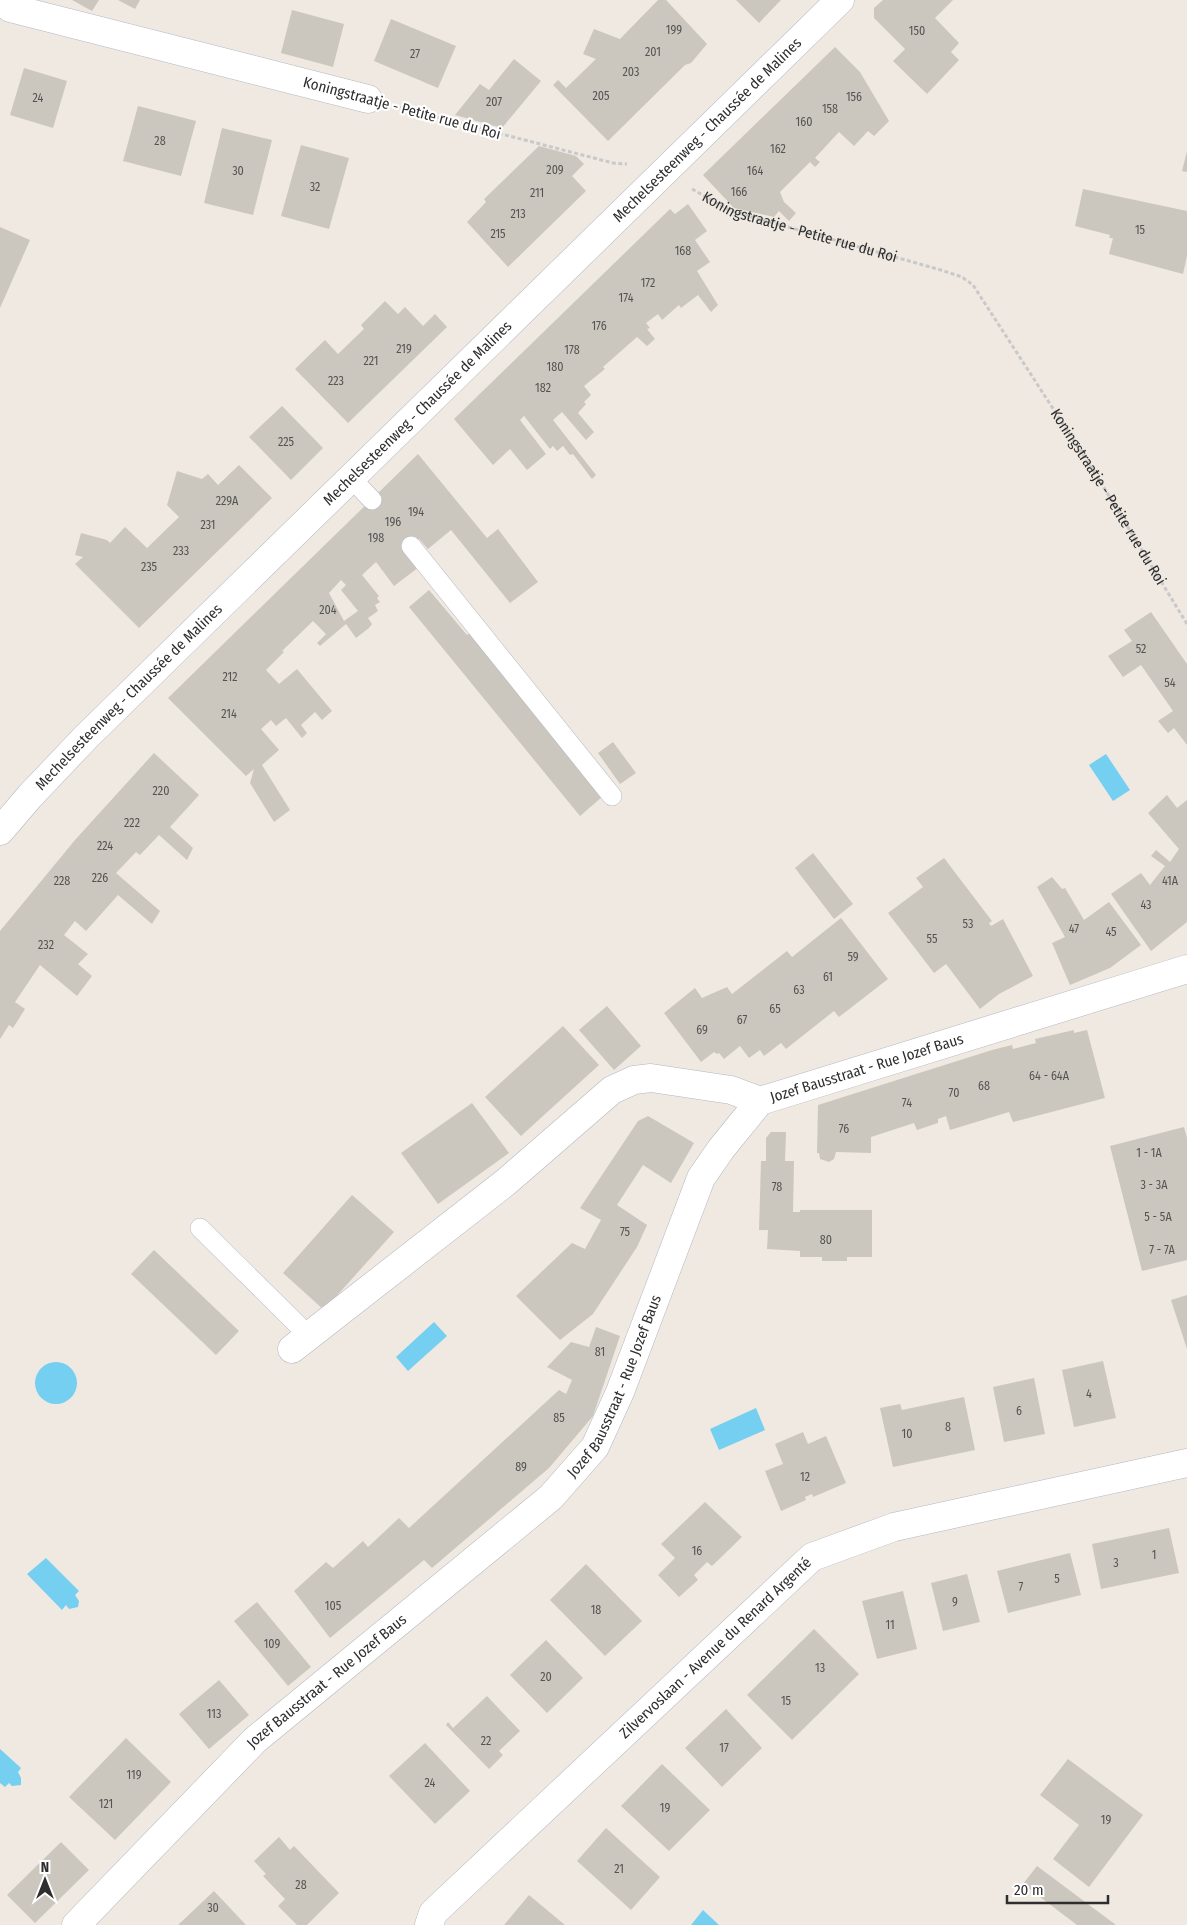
<svg xmlns="http://www.w3.org/2000/svg" width="1187" height="1925" font-family="'Fira Sans Condensed',sans-serif">
	<style>
		.water { fill: #75cff0 }
		.building { fill: #cbc7bf; fill-rule: evenodd }
		.lines { fill: none; stroke-linecap: round; stroke-linejoin: round }
		.service-casing { stroke: #b4b7c1; stroke-width: 20 }
		.minor-casing { stroke: #b4b7c1; stroke-width: 29 }
		.secondary-casing { stroke: #b4b7c1; stroke-width: 29 }
		.path { stroke: #c9c9c9; stroke-width: 3; stroke-dasharray: 4 2.5; stroke-linecap: butt }
		.service { stroke: #fff; stroke-width: 19 }
		.minor { stroke: #fff; stroke-width: 28 }
		.secondary { stroke: #fff; stroke-width: 28 }
		.labels { text-anchor: middle; stroke-width: 4.5; stroke-linejoin: round; paint-order: stroke }
		.number-label { font-size: 12px; fill: #555452 }
		.street-label { font-size: 15px; fill: #2e2e2e; stroke: #fff }
	</style>
	<rect width="100%" height="100%" fill="#efe9e1"/>
	<g class="water">
		<polygon points="1106,754 1130,790 1113,801 1089,765"/>
		<polygon points="434,1322 447,1336 408,1371 396,1357"/>
		<circle cx="56" cy="1383" r="21"/>
		<polygon points="756,1408 765,1430 719,1450 710,1429"/>
		<polygon points="46,1558 79,1591 75,1595 79,1601 78,1607 69,1609 66,1605 62,1610 27,1574"/>
		<polygon points="0,1749 21,1768 18,1772 21,1778 21,1785 12,1786 9,1783 5,1787 0,1783"/>
		<polygon points="703,1910 719,1925 691,1925"/>
	</g>
	<g class="building">
		<polygon points="72,0 99,0 92,11"/>
		<polygon points="118,0 140,0 135,9"/>
		<polygon points="658,0 666,0 707,44 691,63 685,65 608,141 553,85 558,80 566,88 596,59 583,54 594,29 620,39"/>
		<polygon points="736,0 781,0 759,23"/>
		<polygon points="883,0 953,0 935,18 959,43 951,52 959,60 927,94 893,61 905,49 874,18 874,8"/>
		<polygon points="292,10 344,24 333,67 281,53"/>
		<polygon points="391,19 456,46 438,88 374,61"/>
		<polygon points="835,47 860,72 889,121 874,136 868,131 854,146 839,132 815,158 820,162 815,167 810,162 780,192 784,202 796,213 789,221 779,211 774,217 734,208 703,175"/>
		<polygon points="514,59 541,81 502,128 455,115 480,84 489,90"/>
		<polygon points="24,68 67,81 53,128 10,115"/>
		<polygon points="138,106 196,121 181,176 123,161"/>
		<polygon points="222,128 272,140 253,215 204,203"/>
		<polygon points="301,145 349,158 329,229 281,216"/>
		<polygon points="539,146 576,156 584,164 572,176 586,191 508,267 467,222 486,202 484,199"/>
		<polygon points="1187,151 1187,172 1182,171"/>
		<polygon points="1083,189 1187,211 1187,256 1183,274 1109,254 1113,238 1109,238 1110,235 1075,226"/>
		<polygon points="688,204 707,231 695,240 710,262 697,271 718,305 711,312 698,295 681,308 679,305 662,320 658,314 646,323 650,328 647,329 655,339 647,346 637,337 603,367 605,369 584,386 591,395 584,402 586,404 578,413 594,432 586,440 562,412 553,420 596,475 592,479 573,454 570,455 563,446 557,451 553,446 550,449 524,416 520,420 546,454 527,470 510,449 493,465 454,419 670,209 675,214"/>
		<polygon points="0,227 30,240 0,308"/>
		<polygon points="385,301 398,314 405,307 423,326 435,314 447,327 348,423 295,369 325,340 338,354 364,329 361,325"/>
		<polygon points="282,406 323,448 291,480 249,437"/>
		<path d="M418 454 487 538 498 529 538 582 510 603 451 530 428 549 419 539 405 551 419 567 394 586 376 562 362 575 379 596 377 598 380 602 375 605 378 611 368 618 372 624 369 628 356 638 346 624 320 646 317 643 326 634 313 621 282 651 284 652 266 670 279 684 297 669 332 711 322 720 315 712 301 725 307 733 302 738 286 718 276 726 271 720 261 729 279 750 262 765 290 810 274 822 250 783 254 769 246 776 168 698ZM341 580 346 585 341 590 358 611 344 621 329 593Z"/>
		<polygon points="239,465 272,498 139,628 75,564 83,557 75,555 81,533 107,540 110,543 125,527 147,548 179,517 167,505 177,471 202,479 208,474 218,485"/>
		<polygon points="429,590 467,635 470,633 602,797 580,816 409,607"/>
		<polygon points="1151,612 1187,664 1187,745 1174,728 1168,733 1158,721 1173,711 1141,665 1123,677 1108,656 1132,641 1124,630"/>
		<polygon points="613,742 636,773 620,784 598,753"/>
		<polygon points="154,753 199,795 170,827 193,848 187,860 159,835 140,855 136,852 116,873 160,911 152,924 118,895 86,931 75,921 64,935 88,954 78,964 92,976 77,996 40,965 15,1002 25,1009 13,1028 9,1025 0,1039 0,931 75,840"/>
		<polygon points="1167,795 1177,808 1187,800 1187,922 1151,951 1111,894 1141,873 1150,885 1165,866 1151,856 1156,850 1170,862 1179,849 1148,813"/>
		<polygon points="813,853 853,904 834,919 795,868"/>
		<polygon points="944,858 992,921 989,923 991,926 1003,919 1033,976 999,994 980,1009 946,964 934,973 888,913 923,887 916,878"/>
		<polygon points="1052,877 1062,889 1065,888 1084,920 1109,902 1141,945 1110,968 1070,985 1052,943 1065,937 1037,887"/>
		<polygon points="841,918 888,979 839,1017 834,1011 786,1049 781,1043 764,1056 760,1050 749,1058 740,1046 724,1059 719,1053 717,1054 714,1052 701,1062 664,1013 695,988 702,998 727,987 732,994 787,951 792,957"/>
		<polygon points="607,1006 641,1046 614,1070 579,1030"/>
		<polygon points="563,1026 599,1065 521,1136 485,1097"/>
		<polygon points="1074,1030 1074,1033 1087,1030 1105,1098 1013,1122 1009,1112 950,1130 946,1116 938,1119 938,1123 917,1130 914,1123 871,1137 871,1153 836,1152 834,1159 829,1162 820,1159 819,1153 817,1153 818,1105 992,1050 1012,1045 1013,1049 1036,1043 1035,1039"/>
		<polygon points="472,1103 509,1153 438,1204 401,1153"/>
		<polygon points="648,1116 694,1143 671,1183 643,1165 617,1205 647,1225 637,1247 593,1314 560,1340 516,1296 572,1243 585,1249 601,1220 580,1208 638,1121"/>
		<polygon points="1184,1127 1187,1138 1187,1260 1142,1271 1110,1146"/>
		<polygon points="771,1132 786,1132 785,1161 794,1161 793,1212 800,1212 800,1210 872,1210 872,1257 847,1257 847,1261 822,1261 822,1257 800,1257 800,1251 767,1249 768,1230 759,1230 761,1161 766,1161 766,1138"/>
		<polygon points="352,1195 394,1232 324,1310 283,1273"/>
		<polygon points="154,1250 239,1331 216,1355 131,1274"/>
		<polygon points="1187,1295 1187,1349 1171,1300"/>
		<polygon points="596,1327 620,1336 593,1416 577,1435 549,1468 432,1568 424,1560 330,1638 294,1591 326,1562 333,1568 363,1541 368,1547 399,1518 409,1528 559,1390 566,1394 572,1380 547,1367 571,1342 589,1347"/>
		<polygon points="1103,1361 1116,1418 1074,1427 1062,1370"/>
		<polygon points="1034,1378 1045,1434 1004,1442 993,1387"/>
		<polygon points="964,1397 975,1450 893,1467 880,1408 900,1404 902,1410"/>
		<polygon points="803,1432 808,1444 826,1436 846,1483 813,1497 812,1494 805,1497 806,1500 781,1511 765,1471 783,1464 775,1444"/>
		<polygon points="705,1502 742,1537 712,1566 707,1562 694,1575 698,1580 679,1597 658,1575 675,1558 661,1544"/>
		<polygon points="1169,1528 1179,1573 1101,1589 1092,1544"/>
		<polygon points="1070,1553 1081,1595 1008,1613 997,1571"/>
		<polygon points="586,1564 642,1621 605,1656 550,1600"/>
		<polygon points="967,1574 980,1622 943,1631 931,1583"/>
		<polygon points="903,1591 917,1649 877,1659 862,1601"/>
		<polygon points="257,1602 311,1667 288,1686 234,1621"/>
		<polygon points="814,1629 859,1674 792,1740 747,1695"/>
		<polygon points="546,1640 583,1678 547,1713 510,1675"/>
		<polygon points="219,1680 249,1715 209,1749 179,1714"/>
		<polygon points="487,1696 520,1731 499,1751 503,1755 489,1769 446,1725 448,1722 453,1728"/>
		<polygon points="726,1709 762,1748 722,1787 685,1748"/>
		<polygon points="126,1738 171,1782 115,1840 69,1797"/>
		<polygon points="425,1743 470,1791 435,1824 389,1776"/>
		<polygon points="1068,1759 1143,1815 1089,1887 1053,1859 1079,1825 1040,1795"/>
		<polygon points="662,1764 710,1810 669,1851 621,1806"/>
		<polygon points="606,1828 660,1877 631,1910 577,1861"/>
		<polygon points="279,1837 290,1850 294,1846 339,1893 307,1925 297,1925 278,1906 285,1899 263,1876 266,1874 254,1861"/>
		<polygon points="61,1842 89,1870 35,1923 7,1895"/>
		<polygon points="1037,1866 1116,1925 1077,1925 1023,1884"/>
		<polygon points="214,1891 246,1925 178,1925"/>
		<polygon points="529,1895 565,1925 504,1925"/>
	</g>
	<g class="lines">
		<g class="service-casing">
			<g id="service">
				<polyline points="350,477 372,500"/>
				<polyline points="411,546 612,796"/>
				<polyline points="200,1228 309,1336"/>
			</g>
		</g>
		<g class="minor-casing">
			<g id="minor">
				<polyline points="14,0 10,8 368,99"/>
				<polyline points="292,1349 506,1182 612,1090 634,1080 651,1078 731,1090 760,1101"/>
				<path id="s2" d="M76 1925 255 1740 551 1497 595 1447 620 1392 701 1178 721 1149 760 1101 1187 969"/>
				<path id="s3" d="M429 1925 433 1913 812 1557 894 1527 1187 1463"/>
			</g>
		</g>
		<g class="secondary-casing">
			<g id="secondary">
				<path id="s4" d="M0 831 30 796 86 737 840 0"/>
			</g>
		</g>
		<g class="path">
			<polyline points="398,107 613,163 627,164"/>
			<path id="s1" d="M692 189 731 211 941 270 962 277 973 285 1098 478 1187 624"/>
		</g>
		<use href="#service" class="service"/>
		<use href="#minor" class="minor"/>
		<use href="#secondary" class="secondary"/>
	</g>
	<g class="labels">
		<g class="number-label">
			<text x="674" y="34">199</text>
			<text x="917" y="35">150</text>
			<text x="653" y="56">201</text>
			<text x="415" y="58">27</text>
			<text x="631" y="76">203</text>
			<text x="601" y="100">205</text>
			<text x="854" y="101">156</text>
			<text x="38" y="102">24</text>
			<text x="494" y="106">207</text>
			<text x="830" y="113">158</text>
			<text x="804" y="126">160</text>
			<text x="160" y="145">28</text>
			<text x="778" y="153">162</text>
			<text x="555" y="174">209</text>
			<text x="238" y="175">30</text>
			<text x="755" y="175">164</text>
			<text x="315" y="191">32</text>
			<text x="739" y="196">166</text>
			<text x="537" y="197">211</text>
			<text x="518" y="218">213</text>
			<text x="1140" y="234">15</text>
			<text x="498" y="238">215</text>
			<text x="683" y="255">168</text>
			<text x="648" y="287">172</text>
			<text x="626" y="302">174</text>
			<text x="599" y="330">176</text>
			<text x="404" y="353">219</text>
			<text x="572" y="354">178</text>
			<text x="371" y="365">221</text>
			<text x="555" y="371">180</text>
			<text x="336" y="385">223</text>
			<text x="543" y="392">182</text>
			<text x="286" y="446">225</text>
			<text x="227" y="505">229A</text>
			<text x="416" y="516">194</text>
			<text x="393" y="526">196</text>
			<text x="208" y="529">231</text>
			<text x="376" y="542">198</text>
			<text x="181" y="555">233</text>
			<text x="149" y="571">235</text>
			<text x="328" y="614">204</text>
			<text x="1141" y="653">52</text>
			<text x="230" y="681">212</text>
			<text x="1170" y="687">54</text>
			<text x="229" y="718">214</text>
			<text x="161" y="795">220</text>
			<text x="132" y="827">222</text>
			<text x="105" y="850">224</text>
			<text x="100" y="882">226</text>
			<text x="62" y="885">228</text>
			<text x="1170" y="885">41A</text>
			<text x="1146" y="909">43</text>
			<text x="968" y="928">53</text>
			<text x="1074" y="933">47</text>
			<text x="1111" y="936">45</text>
			<text x="932" y="943">55</text>
			<text x="46" y="949">232</text>
			<text x="853" y="961">59</text>
			<text x="828" y="981">61</text>
			<text x="799" y="994">63</text>
			<text x="775" y="1013">65</text>
			<text x="742" y="1024">67</text>
			<text x="702" y="1034">69</text>
			<text x="1049" y="1080">64 - 64A</text>
			<text x="984" y="1090">68</text>
			<text x="954" y="1097">70</text>
			<text x="907" y="1107">74</text>
			<text x="844" y="1133">76</text>
			<text x="1149" y="1157">1 - 1A</text>
			<text x="1154" y="1189">3 - 3A</text>
			<text x="777" y="1191">78</text>
			<text x="1158" y="1221">5 - 5A</text>
			<text x="625" y="1236">75</text>
			<text x="826" y="1244">80</text>
			<text x="1162" y="1254">7 - 7A</text>
			<text x="600" y="1356">81</text>
			<text x="1089" y="1398">4</text>
			<text x="1019" y="1415">6</text>
			<text x="559" y="1422">85</text>
			<text x="948" y="1431">8</text>
			<text x="907" y="1438">10</text>
			<text x="521" y="1471">89</text>
			<text x="805" y="1481">12</text>
			<text x="697" y="1555">16</text>
			<text x="1154" y="1559">1</text>
			<text x="1116" y="1567">3</text>
			<text x="1057" y="1583">5</text>
			<text x="1021" y="1591">7</text>
			<text x="955" y="1606">9</text>
			<text x="333" y="1610">105</text>
			<text x="596" y="1614">18</text>
			<text x="890" y="1629">11</text>
			<text x="272" y="1648">109</text>
			<text x="820" y="1672">13</text>
			<text x="546" y="1681">20</text>
			<text x="786" y="1705">15</text>
			<text x="214" y="1718">113</text>
			<text x="486" y="1745">22</text>
			<text x="724" y="1752">17</text>
			<text x="134" y="1779">119</text>
			<text x="430" y="1787">24</text>
			<text x="106" y="1808">121</text>
			<text x="665" y="1812">19</text>
			<text x="1106" y="1824">19</text>
			<text x="619" y="1873">21</text>
			<text x="301" y="1889">28</text>
			<text x="213" y="1912">30</text>
		</g>
		<g class="street-label">
			<text transform="translate(402 108) rotate(15)" y="5">Koningstraatje - Petite rue du Roi</text>
			<text dy="5" stroke="none"><textPath href="#s4" startOffset="996">Mechelsesteenweg - Chaussée de Malines</textPath></text>
			<text dy="5" stroke="none"><textPath href="#s1" startOffset="115">Koningstraatje - Petite rue du Roi</textPath></text>
			<text dy="5" stroke="none"><textPath href="#s4" startOffset="591">Mechelsesteenweg - Chaussée de Malines</textPath></text>
			<text dy="5" stroke="none"><textPath href="#s1" startOffset="550">Koningstraatje - Petite rue du Roi</textPath></text>
			<text dy="5" stroke="none"><textPath href="#s4" startOffset="186">Mechelsesteenweg - Chaussée de Malines</textPath></text>
			<text dy="5" stroke="none"><textPath href="#s2" startOffset="1205">Jozef Bausstraat - Rue Jozef Baus</textPath></text>
			<text dy="5" stroke="none"><textPath href="#s2" startOffset="770">Jozef Bausstraat - Rue Jozef Baus</textPath></text>
			<text dy="5" stroke="none"><textPath href="#s3" startOffset="400">Zilvervoslaan - Avenue du Renard Argenté</textPath></text>
			<text dy="5" stroke="none"><textPath href="#s2" startOffset="350">Jozef Bausstraat - Rue Jozef Baus</textPath></text>
		</g>
	</g>
	<g transform="translate(45 1880)" stroke="#ffffff" stroke-width="4" paint-order="stroke">
	<path d="M0-4L9 19L0 12L-9 19Z" fill="#2e2e2e"/>
	<text y="-8" font-size="14" font-weight="bold" text-anchor="middle" fill="#2e2e2e">N</text>
	</g>
	<path d="M1007 1895v8h101v-8" fill="none" stroke="#2e2e2e" stroke-width="2.5"/>
	<text x="1014" y="1895" font-size="15" fill="#2e2e2e" stroke="#ffffff" stroke-width="4" paint-order="stroke">20 m</text>
</svg>
